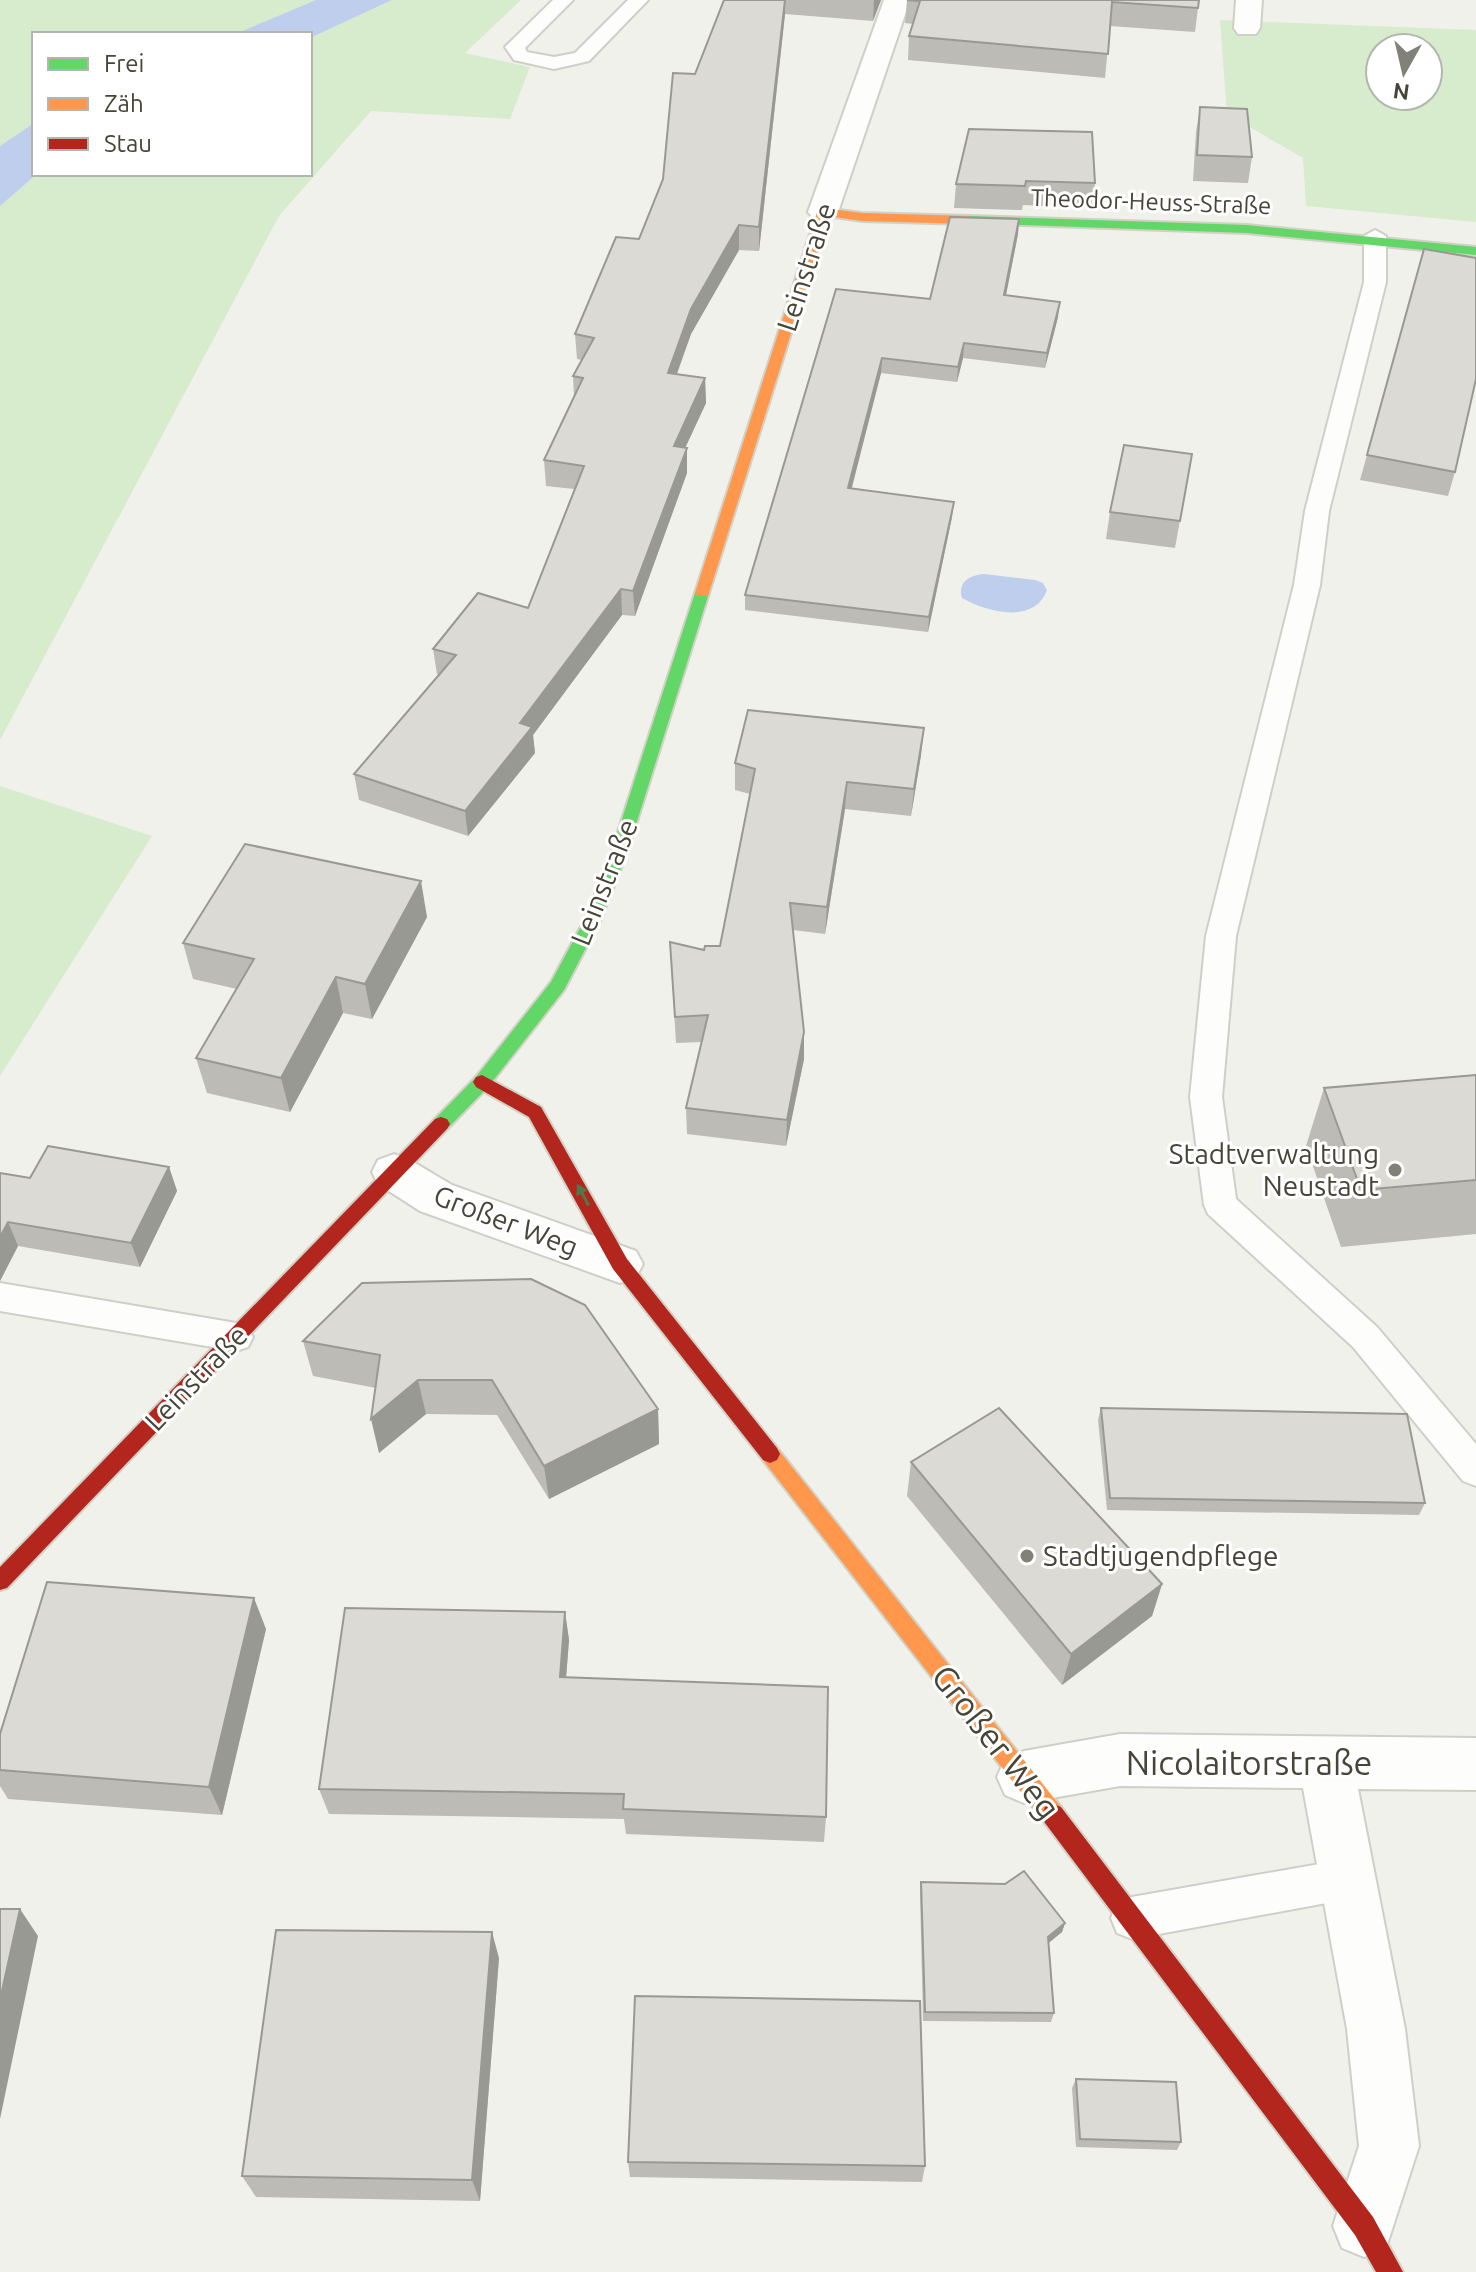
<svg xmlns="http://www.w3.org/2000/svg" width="1476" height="2272" font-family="Ubuntu,sans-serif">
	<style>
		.green { fill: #d7ebcd; fill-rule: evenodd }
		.water { fill: #bfceed }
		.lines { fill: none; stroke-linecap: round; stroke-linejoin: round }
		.lane-casing { stroke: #cfcfc9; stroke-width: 4 }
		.street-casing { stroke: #cfcfc9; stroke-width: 4 }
		.fast-casing { stroke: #d1d1c5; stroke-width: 4 }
		.slow-casing { stroke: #d1d1c5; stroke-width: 4 }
		.jam-casing { stroke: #d1d1c5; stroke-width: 4 }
		.lane { fill: #fdfdfc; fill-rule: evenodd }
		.street { fill: #fdfdfc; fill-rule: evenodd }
		.fast { fill: #63d668; fill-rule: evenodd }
		.slow { fill: #ff974d; fill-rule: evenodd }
		.jam { fill: #b3261e; fill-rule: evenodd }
		.wall { fill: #bcbbb6 }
		.shaded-wall { fill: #999994 }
		.building { fill: #dbdad4; stroke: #999994; stroke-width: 2 }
		.oneway { fill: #517849 }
		.poi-dot { fill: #828177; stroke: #fff; stroke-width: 3 }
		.labels { text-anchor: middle; stroke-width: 6; stroke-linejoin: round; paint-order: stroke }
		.far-street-label { font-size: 24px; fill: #474538; stroke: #fff }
		.street-label { font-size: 28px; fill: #474538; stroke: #fff }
		.poi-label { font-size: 28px; fill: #474538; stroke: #fff; text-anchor: end }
		.near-street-label { font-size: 34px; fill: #474538; stroke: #fff }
	</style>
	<rect width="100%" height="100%" fill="#f1f1ec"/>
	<g class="green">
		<polygon points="0,0 316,0 235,34 34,34 34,123 0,146"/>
		<polygon points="392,0 521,0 465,53 530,67 510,119 371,111 279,216 0,740 0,206 37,174 310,174 310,38"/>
		<path d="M1220 20 1476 30V222L1306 206 1303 158 1227 114ZM1380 48H1428V96H1380Z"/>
		<polygon points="0,786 152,836 0,1076"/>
	</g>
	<g class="water">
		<polygon points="316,0 392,0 310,38 310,34 235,34"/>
		<polygon points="34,123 34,174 37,174 0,206 0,146"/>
		<path d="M984 574 1035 580 1043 583 1047 590C1035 624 988 613 962 598 957 582 970 575 984 574Z"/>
	</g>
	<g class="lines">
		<g class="lane-casing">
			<g id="lane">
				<polygon points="553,0 573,0 525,48 527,52 554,57 575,53 628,0 648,0 589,61 554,69 514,60 505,47"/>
				<polygon points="1375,230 1386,236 1386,282 1329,511 1320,585 1236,936 1222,1097 1236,1199 1377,1327 1476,1444 1476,1486 1463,1481 1353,1347 1208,1214 1204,1205 1190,1097 1206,936 1294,585 1305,511 1364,282 1364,236"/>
				<polygon points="0,1283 236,1323 248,1327 253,1337 248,1347 236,1351 0,1311"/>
				<polygon points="1348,1859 1362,1865 1368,1879 1362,1893 1348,1899 1132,1939 1117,1933 1111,1918 1117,1903 1132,1897"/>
			</g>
		</g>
		<g class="street-casing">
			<g id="street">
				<polygon points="884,0 910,0 838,212 833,218 823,221 813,218 808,212"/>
				<polygon points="1236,0 1262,0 1260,28 1256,34 1238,34 1234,28"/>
				<polygon points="394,1154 410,1160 452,1185 636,1251 643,1264 636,1277 620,1283 420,1211 378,1184 372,1172 378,1160"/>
				<polygon points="1120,1734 1476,1738 1476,1790 1358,1789 1405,2029 1419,2146 1386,2248 1364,2257 1342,2248 1333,2226 1359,2146 1347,2029 1303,1788 1120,1786 1024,1803 1005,1795 997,1777 1005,1759 1024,1751"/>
			</g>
		</g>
		<g class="fast-casing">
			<g id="fast">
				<polygon points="969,216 1247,225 1476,247 1476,255 1247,233 965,223 965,217"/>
				<polygon points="702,589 709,593 628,850 601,919 564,990 488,1087 447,1129 435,1129 432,1124 435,1119 476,1077 551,982 585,919 612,850 695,593"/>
			</g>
		</g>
		<g class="slow-casing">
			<g id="slow">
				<polygon points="823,208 862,213 969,216 975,220 969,224 862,221 828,216 709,593 707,596 697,596 695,593 817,212"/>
				<polygon points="770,1445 777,1448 1061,1807 1064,1815 1061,1823 1053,1826 1045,1823 763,1460 760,1454 763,1448"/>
			</g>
		</g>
		<g class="jam-casing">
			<g id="jam">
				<polygon points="482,1075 541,1107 627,1259 777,1448 780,1454 777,1460 770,1463 763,1460 613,1269 529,1117 476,1087 473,1082 476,1077"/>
				<polygon points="441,1117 447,1119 450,1124 447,1129 7,1588 0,1590 0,1567 435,1119"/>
				<polygon points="1053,1804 1061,1807 1373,2217 1403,2272 1376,2272 1355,2235 1045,1823 1042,1815 1045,1807"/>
			</g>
		</g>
		<use href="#lane" class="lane"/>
		<use href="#street" class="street"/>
		<use href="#fast" class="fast"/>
		<use href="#slow" class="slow"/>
		<use href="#jam" class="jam"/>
	</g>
	<g class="wall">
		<polygon points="724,0 881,0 873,21 785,14 759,251 739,250 691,334 677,374 705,378 706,403 685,448 687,473 635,616 622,615 533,735 535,753 468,836 359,800 354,774 440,675 437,674 433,649 528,608 574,489 546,486 544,460 574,397 573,376 582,360 577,359 575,334 639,239 663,179 695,74"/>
		<polygon points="907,0 1199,0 1195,32 1110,26 1105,78 908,60 909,36 913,24 905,23"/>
		<polygon points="1200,107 1252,157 1248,183 1193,181 1196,132"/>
		<polygon points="969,129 1095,183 1092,208 1023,205 1022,210 954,208 956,184"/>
		<polygon points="1019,219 1018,234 1006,295 1058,317 1045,368 963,358 957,382 881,373 851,488 952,517 928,632 745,610 745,595 836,289 930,299"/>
		<polygon points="1192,454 1175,548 1106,539 1110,512"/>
		<polygon points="1367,455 1455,472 1448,496 1360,480"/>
		<polygon points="921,755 911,816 845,809 825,934 793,930 804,1032 804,1059 786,1146 687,1134 686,1108 702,1042 676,1043 670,942 704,950 720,946 750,794 735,790 735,763"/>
		<polygon points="427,917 372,1019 343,1013 290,1112 207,1093 196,1058 237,989 193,979 183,943"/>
		<polygon points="1476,1075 1476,1234 1341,1247 1306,1146 1324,1088"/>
		<polygon points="169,1167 177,1191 140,1267 18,1246 0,1281 0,1173 30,1178"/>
		<polygon points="362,1283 658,1409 659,1444 549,1499 497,1415 426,1414 379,1453 376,1388 313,1376 303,1341"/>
		<polygon points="1101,1408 1425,1503 1419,1515 1107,1510 1098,1420"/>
		<polygon points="911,1462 1162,1584 1152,1616 1062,1685 907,1496"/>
		<polygon points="565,1612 569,1640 566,1677 826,1817 824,1842 626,1834 624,1819 329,1814 319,1789"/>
		<polygon points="266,1629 222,1815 8,1799 0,1786 0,1734"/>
		<polygon points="921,1882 1005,1884 1065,1923 1062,1932 1048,1943 1054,2013 1051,2022 923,2021 920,1892"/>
		<polygon points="499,1958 480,2201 256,2197 242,2176"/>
		<polygon points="1076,2079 1181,2142 1177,2150 1076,2147 1072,2088"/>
		<polygon points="628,2162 925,2166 922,2182 630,2177"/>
	</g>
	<g class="shaded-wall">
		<polygon points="785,0 785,14 759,251 759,227"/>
		<polygon points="874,0 881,0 873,21"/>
		<polygon points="1019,219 1018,234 1003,310 1004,295"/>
		<polygon points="739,225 739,250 691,334 668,398 668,373 691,309"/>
		<polygon points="1060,302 1058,317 1045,368 1047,353"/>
		<polygon points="964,343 963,358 957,382 958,367"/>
		<polygon points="882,358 881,373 848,503 848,488"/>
		<polygon points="705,378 706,403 674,472 674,446"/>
		<polygon points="687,448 687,473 635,616 633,591"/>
		<polygon points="954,502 952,517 928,632 929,617"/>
		<polygon points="621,589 622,615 533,735 535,753 468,836 465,811 520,723"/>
		<polygon points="924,728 921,755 911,816 914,789"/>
		<polygon points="847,782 845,809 825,934 827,907"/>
		<polygon points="421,881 427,917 372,1019 365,984"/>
		<polygon points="336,977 343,1013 290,1112 281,1078"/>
		<polygon points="804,1032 804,1059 786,1146 787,1120"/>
		<polygon points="169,1167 177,1191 140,1267 131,1243"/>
		<polygon points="8,1222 18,1246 0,1281 0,1237"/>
		<polygon points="418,1380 426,1414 379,1453 371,1419"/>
		<polygon points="658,1409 659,1444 549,1499 544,1466"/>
		<polygon points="1162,1584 1152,1616 1062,1685 1071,1654"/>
		<polygon points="254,1598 266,1629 222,1815 209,1787"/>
		<polygon points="565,1612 569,1640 564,1704 560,1677"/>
		<polygon points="20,1909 38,1936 0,2119 0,2000"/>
		<polygon points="1065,1923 1062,1932 1045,1946 1048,1937"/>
		<polygon points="492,1932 499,1958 480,2201 472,2180"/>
	</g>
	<g class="building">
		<polygon points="724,0 785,0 759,227 739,225 691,309 668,373 705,378 674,446 687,448 633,591 621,589 520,723 532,727 465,811 354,774 456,655 433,649 478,593 528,608 584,466 544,460 583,378 573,376 594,338 575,334 616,237 639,239 663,179 673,73 695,74"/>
		<polygon points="907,0 1199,0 1198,8 1112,2 1108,54 909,36 920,1"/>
		<polygon points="1200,107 1247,109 1252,157 1197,155"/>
		<polygon points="969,129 1092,132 1095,183 1026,181 1025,186 956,184"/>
		<polygon points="950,217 1019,219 1004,295 1060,302 1047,353 964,343 958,367 882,358 848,488 954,502 929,617 745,595 836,289 930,299"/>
		<polygon points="1424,249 1476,258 1476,379 1455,472 1367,455"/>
		<polygon points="1124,445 1192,454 1180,521 1110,512"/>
		<polygon points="748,710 924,728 914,789 847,782 827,907 790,903 804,1032 787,1120 686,1108 708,1015 675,1017 670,942 704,950 705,946 720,946 755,769 735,763"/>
		<polygon points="245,844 421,881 365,984 336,977 281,1078 196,1058 254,959 183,943"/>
		<polygon points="1476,1075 1476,1180 1361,1190 1324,1088"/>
		<polygon points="48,1146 169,1167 131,1243 8,1222 0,1237 0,1173 30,1178"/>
		<polygon points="531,1279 585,1305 658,1409 544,1466 492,1380 418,1380 371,1419 380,1355 303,1341 362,1283"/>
		<polygon points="999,1408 1162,1584 1071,1654 911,1462"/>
		<polygon points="1101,1408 1407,1414 1425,1503 1110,1498"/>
		<polygon points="47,1582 254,1598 209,1787 0,1770 0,1734"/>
		<polygon points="345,1608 565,1612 560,1677 828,1687 826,1817 623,1809 624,1794 319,1789"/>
		<polygon points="1024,1871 1065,1923 1048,1937 1054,2013 925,2012 921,1882 1005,1884"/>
		<polygon points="0,1909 20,1909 0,2000"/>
		<polygon points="276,1930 492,1932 472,2180 242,2176"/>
		<polygon points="635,1996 920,2001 925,2166 628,2162"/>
		<polygon points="1076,2079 1176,2082 1181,2142 1080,2139"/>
	</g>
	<defs><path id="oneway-solid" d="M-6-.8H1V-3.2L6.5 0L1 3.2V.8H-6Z" transform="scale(2)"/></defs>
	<use class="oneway" href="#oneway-solid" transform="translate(583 1195) rotate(-118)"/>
	<g class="poi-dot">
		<circle cx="1395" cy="1170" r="8"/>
		<circle cx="1027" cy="1556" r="8"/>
	</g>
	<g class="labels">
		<g class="far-street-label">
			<text transform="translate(1151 202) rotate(2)" y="8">Theodor-Heuss-Straße</text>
		</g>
		<g class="street-label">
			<text transform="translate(806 267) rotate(-72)" y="10">Leinstraße</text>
			<text transform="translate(604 882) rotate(-68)" y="10">Leinstraße</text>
			<text transform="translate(506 1221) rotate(21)" y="10">Großer Weg</text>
			<text transform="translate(196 1378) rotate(-46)" y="10">Leinstraße</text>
		</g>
		<g class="poi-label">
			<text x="1379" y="1164">Stadtverwaltung<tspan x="1379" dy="32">Neustadt</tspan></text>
			<text x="1043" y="1566" text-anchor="start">Stadtjugendpflege</text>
		</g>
		<g class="near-street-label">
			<text transform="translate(996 1742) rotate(52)" y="12">Großer Weg</text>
			<text x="1249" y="1775">Nicolaitorstraße</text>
		</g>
	</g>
	<rect x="32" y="32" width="280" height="144" fill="#ffffff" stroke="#b5b5af" stroke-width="2"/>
	<rect x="48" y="58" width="40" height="12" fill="#63d668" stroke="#b5b5af" stroke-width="2"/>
	<text x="104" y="72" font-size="24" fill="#474538">Frei</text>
	<rect x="48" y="98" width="40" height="12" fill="#ff974d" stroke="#b5b5af" stroke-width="2"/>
	<text x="104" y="112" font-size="24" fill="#474538">Zäh</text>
	<rect x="48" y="138" width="40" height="12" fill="#b3261e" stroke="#b5b5af" stroke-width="2"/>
	<text x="104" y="152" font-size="24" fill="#474538">Stau</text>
	<g transform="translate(1404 72) rotate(188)"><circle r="38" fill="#ffffff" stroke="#b5b5af" stroke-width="2"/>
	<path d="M0-6L14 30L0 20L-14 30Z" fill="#828177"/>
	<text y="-12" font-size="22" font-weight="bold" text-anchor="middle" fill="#474538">N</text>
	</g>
</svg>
